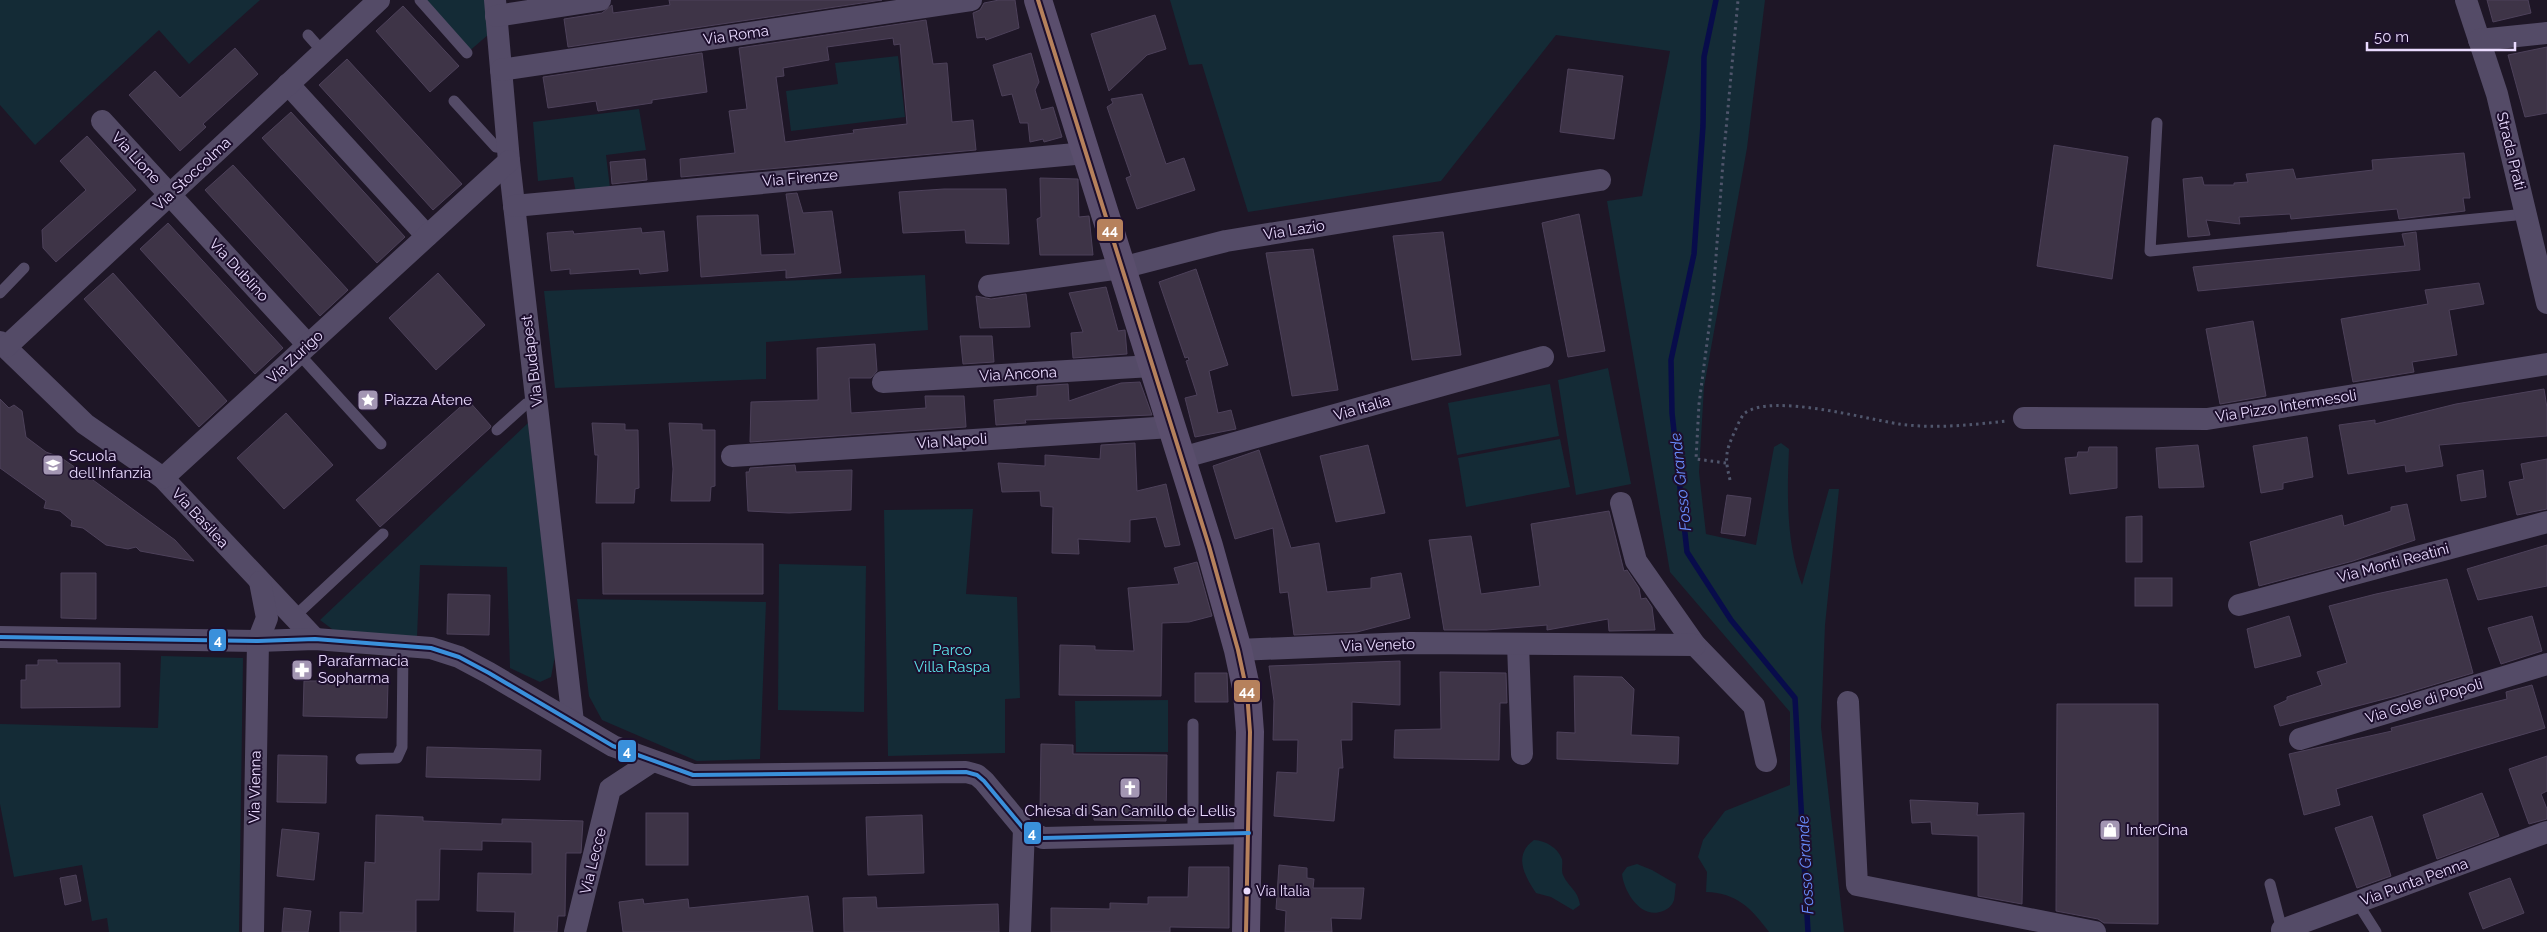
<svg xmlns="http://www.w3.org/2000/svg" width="2547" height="932" font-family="Raleway,sans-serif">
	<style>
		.green { fill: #142b36 }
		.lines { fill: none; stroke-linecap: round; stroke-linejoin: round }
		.stream { stroke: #080c4b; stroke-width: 5.5 }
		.building { fill: #3e3447; stroke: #4d415a; fill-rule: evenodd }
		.path { stroke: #50566c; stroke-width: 3; stroke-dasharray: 2.5 4; stroke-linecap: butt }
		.lane { stroke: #544b67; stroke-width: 11 }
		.street { stroke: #544b67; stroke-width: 22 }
		.secondary { stroke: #5a4e6d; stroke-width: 28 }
		.bus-1-casing { stroke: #1d0f2d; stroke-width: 8 }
		.bus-2-casing { stroke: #1d0f2d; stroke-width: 8 }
		.bus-1 { stroke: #b6815c; stroke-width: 4 }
		.bus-2 { stroke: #3a90db; stroke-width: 4 }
		.bus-dot { fill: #eadbff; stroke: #1d0f2d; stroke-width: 2 }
		.labels { text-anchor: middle; stroke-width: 4; stroke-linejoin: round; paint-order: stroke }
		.bus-label { font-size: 14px; fill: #eadbff; stroke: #1d0f2d; text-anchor: start }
		.street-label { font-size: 15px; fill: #eadbff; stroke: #1d0f2d }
		.poi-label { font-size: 15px; fill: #eadbff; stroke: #1d0f2d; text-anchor: start }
		.park-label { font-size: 15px; fill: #5ce4ea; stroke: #1d0f2d }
		.water-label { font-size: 16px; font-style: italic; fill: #698eff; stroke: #1d0f2d }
		.line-badge { stroke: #1d0f2d; stroke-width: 2 }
		.badge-label { font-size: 14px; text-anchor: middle; font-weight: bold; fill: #fff }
	</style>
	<rect width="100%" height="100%" fill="#1e1626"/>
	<g class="green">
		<polygon points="0,0 260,0 189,64 159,30 35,145 0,105"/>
		<polygon points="420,0 485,0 489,34 467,53"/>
		<path d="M1170 0H1765L1747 148 1704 387 1699 472 1706 534 1756 545 1774 447 1781 443 1789 449C1787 493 1786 543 1802 585L1829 489H1839L1825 625 1821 727 1844 932H1769C1751 908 1737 893 1706 892L1707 872 1698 857 1703 840 1725 811 1790 785V712L1670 572 1607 201 1642 196 1670 51 1556 35 1441 181 1248 212 1202 64 1189 65Z"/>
		<polygon points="898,56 905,117 791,131 786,91 838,84 835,63"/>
		<polygon points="639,109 646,150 606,155 610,188 576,193 573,177 538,181 533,122"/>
		<polygon points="925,275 928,330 766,342 766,379 555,388 544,291"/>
		<polygon points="1608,368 1631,484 1576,495 1558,380"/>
		<polygon points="1550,384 1559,436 1457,455 1448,403"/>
		<polygon points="528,423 555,656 551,677 540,682 510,668 507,567 420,565 417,637 340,635 320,620"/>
		<polygon points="1560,439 1570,487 1466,507 1458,458"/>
		<polygon points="973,509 966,594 1017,597 1020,698 1005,699 1005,753 888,756 884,510"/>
		<polygon points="779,564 866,566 864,712 778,710"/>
		<polygon points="577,599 766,602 760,759 697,761 602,720 589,696"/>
		<polygon points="161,656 243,658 239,932 109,932 107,918 92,921 82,865 14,877 0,804 0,724 158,728"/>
		<polygon points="1168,700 1168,752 1076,752 1075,701"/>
		<path d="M1534 840C1546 841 1557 847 1562 859 1563 864 1561 870 1563 875 1569 888 1578 890 1580 905L1573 910 1551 897 1536 893C1524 875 1513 855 1534 840Z"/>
		<path d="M1637 864 1652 870 1676 884C1675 889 1675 895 1674 900 1672 906 1668 909 1663 911 1641 920 1624 892 1622 874L1627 867Z"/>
	</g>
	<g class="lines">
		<polyline class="stream" points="1716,0 1704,57 1703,126 1694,254 1671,360 1672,413 1687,552 1731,620 1795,698 1808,932"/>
	</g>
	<g class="building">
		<polygon points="669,0 882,0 568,47 564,19 602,13 612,5 613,13 670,5"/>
		<polygon points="999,0 1015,0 1019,28 986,40 985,37 977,38 973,13 980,10 984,3"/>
		<polygon points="2487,0 2528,0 2531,13 2493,22"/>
		<polygon points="403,6 459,66 430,92 376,31"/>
		<polygon points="1155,15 1166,49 1147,55 1109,91 1091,34"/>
		<path d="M926 20 933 64 947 63 952 122 973 120 976 150 681 177 680 159 735 153 729 111 747 109 739 48ZM893 38 894 45 900 44 907 124 853 130 854 133 785 142 776 77 784 76 783 68 829 60 827 47Z"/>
		<polygon points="2547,47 2547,113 2525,117 2508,55"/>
		<polygon points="235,48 258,74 203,124 206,127 180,151 129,95 155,71 180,98"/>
		<polygon points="702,53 707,92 652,100 652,103 598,111 596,101 548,108 543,77"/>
		<polygon points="1031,53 1039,82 1035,90 1041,110 1053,107 1062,137 1044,142 1043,139 1030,142 1028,123 1020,123 1012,94 1002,96 993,65"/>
		<polygon points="347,59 462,184 433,210 319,85"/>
		<polygon points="1568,69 1623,76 1614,139 1560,132"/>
		<polygon points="1142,94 1166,164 1184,158 1195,190 1137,209 1126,178 1131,176 1107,107 1113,103 1111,99"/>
		<polygon points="291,112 405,237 377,263 262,138"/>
		<polygon points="87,136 136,190 56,262 43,248 42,230 86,190 60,161"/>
		<polygon points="2054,145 2128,157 2112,279 2037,266"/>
		<polygon points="2464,153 2470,198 2463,198 2465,211 2399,219 2397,209 2291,219 2290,214 2239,217 2240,224 2206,220 2210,235 2188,237 2183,179 2202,177 2204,185 2234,185 2234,183 2248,182 2246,174 2293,169 2296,179 2373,170 2372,160"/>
		<polygon points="645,159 647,180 612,184 610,162"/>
		<polygon points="233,165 348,290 320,316 205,190"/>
		<polygon points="1040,178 1078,179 1079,217 1089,216 1093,255 1040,255 1037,219 1041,217"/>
		<polygon points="944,189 1006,189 1009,244 966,243 965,230 903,233 899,192"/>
		<polygon points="797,193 803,213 832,211 841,273 786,278 786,270 701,277 697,216 758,215 761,255 795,254 786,194"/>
		<polygon points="1579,214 1605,351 1568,357 1542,223"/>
		<polygon points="168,223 283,348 255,374 140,249"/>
		<polygon points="641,228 642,233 664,231 668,271 640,274 639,269 570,274 570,269 551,271 547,233 573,231 574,234"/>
		<polygon points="1443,232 1461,355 1412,360 1393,236"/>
		<polygon points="2416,232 2420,270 2198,291 2193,267 2405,246 2402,234"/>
		<polygon points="1313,249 1338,390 1292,396 1266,253"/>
		<polygon points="1196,269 1228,365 1209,371 1218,413 1231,410 1236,429 1195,437 1185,398 1197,395 1186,361 1189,360 1188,357 1185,358 1159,282"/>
		<polygon points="113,273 227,401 199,427 84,299"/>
		<polygon points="438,273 485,325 436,370 389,318"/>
		<polygon points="2479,283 2484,304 2449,310 2457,355 2412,362 2414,372 2353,382 2341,319 2428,304 2425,290"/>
		<polygon points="1106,287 1118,331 1125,330 1127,354 1073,358 1071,333 1083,332 1069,293"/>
		<polygon points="1026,294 1030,327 980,328 976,296 991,299"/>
		<polygon points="2253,321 2266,396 2220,404 2206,329"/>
		<polygon points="960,336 992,336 994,362 963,364"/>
		<polygon points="875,344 877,371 871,378 849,378 851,413 926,408 925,396 964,396 966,427 750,442 751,402 818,400 817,348"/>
		<polygon points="1140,382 1152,415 1025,420 1026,423 996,425 994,400 1037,396 1037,386 1068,384 1069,401 1121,383"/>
		<polygon points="2544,389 2547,408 2547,436 2439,445 2443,466 2406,472 2405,465 2348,474 2339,425 2375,420 2375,424 2456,404"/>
		<polygon points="0,399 9,408 14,405 22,411 26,437 46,452 60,457 82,472 175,540 194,561 140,551 136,547 128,549 106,545 83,528 71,526 72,521 60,511 44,508 46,501 0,468"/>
		<polygon points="468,400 491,426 490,428 380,527 356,500"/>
		<polygon points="286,413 333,465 284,509 237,458"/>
		<polygon points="592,423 625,424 625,430 638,430 639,488 635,489 634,503 596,503 598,455 595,455"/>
		<polygon points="669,423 702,424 702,430 715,430 715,486 711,487 710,501 671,501 673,469"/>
		<polygon points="2307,437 2313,477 2283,483 2283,489 2261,493 2253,446"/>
		<polygon points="1135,443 1137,491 1166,484 1180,545 1165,547 1156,517 1130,520 1130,542 1078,539 1079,554 1052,553 1053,507 1041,506 1040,491 1002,492 998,463 1045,466 1045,455 1100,459 1101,445"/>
		<polygon points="1368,445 1385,513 1336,522 1320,456"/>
		<polygon points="2198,445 2204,487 2159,488 2156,448"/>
		<polygon points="2089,447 2117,447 2117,488 2070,494 2065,458 2077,457 2078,452 2088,452"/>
		<polygon points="1259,450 1291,548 1319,543 1327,592 1371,588 1371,578 1401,573 1410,618 1357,632 1294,635 1288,592 1280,593 1273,528 1235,539 1213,466"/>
		<polygon points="2547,459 2547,509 2517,515 2509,482 2524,479 2521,464"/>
		<polygon points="795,465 796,472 852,470 851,510 789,513 748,511 746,472 749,472 750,468"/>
		<polygon points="2483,470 2486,497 2461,501 2457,475"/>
		<polygon points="1727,495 1751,498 1745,536 1721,533"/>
		<polygon points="2407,504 2415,540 2353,561 2259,586 2250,542 2342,515 2344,526 2391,511 2391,507"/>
		<polygon points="1609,511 1624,571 1627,570 1639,588 1641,599 1646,598 1652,607 1655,630 1609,631 1608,619 1547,630 1547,625 1487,630 1444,630 1429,540 1471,536 1481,594 1540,586 1531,524"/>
		<polygon points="2142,516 2142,562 2126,562 2126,517"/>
		<polygon points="602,543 763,544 763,594 603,594"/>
		<polygon points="2547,545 2547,586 2478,600 2467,569"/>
		<polygon points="1197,562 1212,616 1189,622 1162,623 1161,696 1059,695 1060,645 1095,646 1095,650 1134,651 1128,588 1179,584 1174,568"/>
		<polygon points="61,573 96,573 96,619 61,618"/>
		<rect x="2135" y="578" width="37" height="28"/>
		<polygon points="2447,579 2473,673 2396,696 2280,726 2274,706 2287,700 2287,697 2322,685 2317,672 2347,663 2329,606 2376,594"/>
		<polygon points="448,594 490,595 489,635 447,634"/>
		<polygon points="2289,616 2301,656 2255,668 2247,629"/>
		<polygon points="2532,616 2542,651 2501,664 2488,628"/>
		<polygon points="38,660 57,660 57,663 120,663 120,707 21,708 21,680 26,680 26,665 38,665"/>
		<polygon points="1400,661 1400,705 1352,702 1352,740 1341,740 1343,768 1339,768 1334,821 1274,816 1277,772 1297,773 1298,740 1273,740 1274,701 1269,666"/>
		<polygon points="1440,672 1506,673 1507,703 1500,703 1499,760 1394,758 1395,730 1441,729"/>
		<polygon points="1195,673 1227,673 1228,702 1195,702"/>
		<polygon points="325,675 364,676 363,682 388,683 387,718 303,716 304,681 325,681"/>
		<polygon points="1574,676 1622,677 1634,689 1631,735 1679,737 1678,764 1557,759 1557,732 1575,733"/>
		<polygon points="2532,685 2545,728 2336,789 2340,805 2304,815 2289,754 2392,731 2391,728 2507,699 2506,692"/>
		<polygon points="2057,704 2158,704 2158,924 2104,923 2098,919 2056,911"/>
		<polygon points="1041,744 1073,745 1073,754 1167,755 1166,821 1094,820 1094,814 1040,813"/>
		<polygon points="427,747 541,750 540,780 426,777"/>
		<polygon points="278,755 327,756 326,803 277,802"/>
		<polygon points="2547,756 2547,791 2541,794 2547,809 2547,819 2529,824 2509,769"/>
		<polygon points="2482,793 2499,836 2437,859 2423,815"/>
		<polygon points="1910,800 1978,803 1977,815 2024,813 2022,904 1978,896 1978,836 1932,834 1931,822 1912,823"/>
		<rect x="646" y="813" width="42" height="52"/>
		<polygon points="376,815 423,817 423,821 502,824 502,819 583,821 581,853 566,853 565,916 558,916 557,932 514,932 515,912 477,911 478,873 532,874 532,842 482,841 482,850 440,849 439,900 416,900 416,932 340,932 340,912 363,913 365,862 375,863"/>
		<polygon points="922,815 924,873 868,875 866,817"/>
		<polygon points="2372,816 2391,876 2357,888 2335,828"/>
		<polygon points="282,829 319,833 314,880 277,876"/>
		<polygon points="1279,865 1307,868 1307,878 1314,879 1313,888 1364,888 1361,919 1331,918 1332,932 1285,932 1286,911 1276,909"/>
		<polygon points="1189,867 1229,867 1229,928 1170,927 1170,932 1051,932 1051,908 1110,909 1110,903 1148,904 1148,897 1188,897"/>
		<polygon points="76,875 81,901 65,905 60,878"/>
		<polygon points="2510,878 2524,913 2483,929 2469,893"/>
		<polygon points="808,896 813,932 623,932 619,902 643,899 644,904 688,899 689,908"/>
		<polygon points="876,897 877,908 998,904 999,932 844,932 843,898"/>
		<polygon points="284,908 311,911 308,932 282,932"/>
	</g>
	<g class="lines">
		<g class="path">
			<polyline points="1726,463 1696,459 1699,404 1713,297 1723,162 1738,0"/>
			<path d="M1730 480C1725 459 1725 453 1734 433 1737 427 1740 418 1745 413 1772 393 1866 419 1899 424 1934 429 1971 425 2006 421"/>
		</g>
		<g class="lane">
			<polyline points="420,0 467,53"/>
			<polyline points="308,35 323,52"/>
			<polyline points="454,101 496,147 508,148"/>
			<polyline points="2157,123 2150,251 2526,214"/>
			<polyline points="0,293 24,268"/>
			<polyline points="299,354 381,444"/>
			<polyline points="497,430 526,404 536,402"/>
			<polyline points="294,617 383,534"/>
			<polyline points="361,759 397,758 402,747 403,646"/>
			<polyline points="1193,835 1193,724"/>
			<polyline points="2270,884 2282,930"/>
			<polyline points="2357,902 2376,932"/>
		</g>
		<g class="street">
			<polyline points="495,0 509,161 573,722"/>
			<polyline points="2466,0 2497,94 2547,303"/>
			<polyline points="496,16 600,0"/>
			<polyline points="2479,40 2547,33"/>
			<polyline points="501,70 971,0"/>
			<polyline points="288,84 427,236"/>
			<polyline points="102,121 308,345"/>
			<polyline points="514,206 1086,153"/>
			<polyline points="989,286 1121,268 1226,241 1600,180"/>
			<polyline points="0,342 85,424 163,478 315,639"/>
			<polyline points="6,347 379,0"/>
			<polyline points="883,382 1152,366"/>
			<polyline points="2024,418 2207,419 2547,364"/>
			<polyline points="732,456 1171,427"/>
			<polyline points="1181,458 1543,357"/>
			<polyline points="163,478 509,161"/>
			<polyline points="1621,503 1636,561 1695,645 1754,706 1766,761"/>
			<polyline points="2239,605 2547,522"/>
			<polyline points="0,637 258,641 315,639 431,648 459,657 489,673 613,746 693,775 966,772 977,775 984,781 1024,829 1043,838 1249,833"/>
			<polyline points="1518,644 1522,754"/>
			<polyline points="1238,650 1409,643 1695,645"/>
			<polyline points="1848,702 1857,885 2095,932"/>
			<polyline points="2300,739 2547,664"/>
			<polyline points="253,932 258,641 267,618 260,582"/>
			<polyline points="575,932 610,789 651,762"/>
			<polyline points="1020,932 1024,829"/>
			<polyline points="2283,932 2282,930 2547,832"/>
		</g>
		<polyline class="secondary" points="1038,0 1209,546 1238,650 1247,692 1250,732 1246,932"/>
		<g class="bus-1-casing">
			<polyline id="bus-1" points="1038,0 1209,546 1238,650 1247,692 1250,732 1246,932"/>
		</g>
		<g class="bus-2-casing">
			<polyline id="bus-2" points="0,637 258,641 315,639 431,648 459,657 489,673 613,746 693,775 966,772 977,775 984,781 1024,829 1043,838 1249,833"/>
		</g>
		<use href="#bus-1" class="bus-1"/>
		<use href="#bus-2" class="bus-2"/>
	</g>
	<defs>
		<g id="sight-square" transform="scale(1.125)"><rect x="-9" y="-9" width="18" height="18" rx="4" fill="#a396b3" stroke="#1d0f2d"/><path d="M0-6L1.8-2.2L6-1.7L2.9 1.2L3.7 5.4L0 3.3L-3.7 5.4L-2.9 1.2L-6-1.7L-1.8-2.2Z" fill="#fff"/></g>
		<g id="school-square" transform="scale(1.125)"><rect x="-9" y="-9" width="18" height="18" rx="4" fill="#a396b3" stroke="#1d0f2d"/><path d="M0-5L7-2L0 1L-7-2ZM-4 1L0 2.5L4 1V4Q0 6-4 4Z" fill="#fff"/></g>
		<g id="pharmacy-square" transform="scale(1.125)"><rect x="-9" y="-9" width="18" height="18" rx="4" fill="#a396b3" stroke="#1d0f2d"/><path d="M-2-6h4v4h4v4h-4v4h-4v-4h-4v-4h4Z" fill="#fff"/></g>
		<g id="church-square" transform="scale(1.125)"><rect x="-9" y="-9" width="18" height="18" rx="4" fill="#a396b3" stroke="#1d0f2d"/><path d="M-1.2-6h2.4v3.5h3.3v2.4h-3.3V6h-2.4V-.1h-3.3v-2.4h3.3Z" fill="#fff"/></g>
		<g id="shop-square" transform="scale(1.125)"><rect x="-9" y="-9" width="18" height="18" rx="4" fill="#a396b3" stroke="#1d0f2d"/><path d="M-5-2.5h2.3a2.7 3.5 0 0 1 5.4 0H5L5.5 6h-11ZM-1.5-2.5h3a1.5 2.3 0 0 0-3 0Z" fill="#fff"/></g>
	</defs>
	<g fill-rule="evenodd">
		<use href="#sight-square" x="368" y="400"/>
		<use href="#school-square" x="53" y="465"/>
		<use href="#pharmacy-square" x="302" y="670"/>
		<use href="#church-square" x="1130" y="788"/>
		<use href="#shop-square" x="2110" y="830"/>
	</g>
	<circle class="bus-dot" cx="1247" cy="891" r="4.5"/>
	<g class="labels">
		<g class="bus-label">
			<text x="1256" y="896">Via Italia</text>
		</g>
		<g class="street-label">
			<text transform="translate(736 35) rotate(-8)" y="5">Via Roma</text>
			<text transform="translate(2511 151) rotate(76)" y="5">Strada Prati</text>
			<text transform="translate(136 158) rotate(47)" y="5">Via Lione</text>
			<text transform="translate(192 174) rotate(-43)" y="5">Via Stoccolma</text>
			<text transform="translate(800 178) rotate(-5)" y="5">Via Firenze</text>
			<text transform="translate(1294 230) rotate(-9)" y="5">Via Lazio</text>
			<text transform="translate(239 270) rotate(47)" y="5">Via Dublino</text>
			<text transform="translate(295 357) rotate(-43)" y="5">Via Zurigo</text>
			<text transform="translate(532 361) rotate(-97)" y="5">Via Budapest</text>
			<text transform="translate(1018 374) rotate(-3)" y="5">Via Ancona</text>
			<text transform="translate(2286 406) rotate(-9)" y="5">Via Pizzo Intermesoli</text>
			<text transform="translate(1362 408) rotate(-16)" y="5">Via Italia</text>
			<text transform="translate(952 441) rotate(-4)" y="5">Via Napoli</text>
			<text transform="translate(200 518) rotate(47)" y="5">Via Basilea</text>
			<text transform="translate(2393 563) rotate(-15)" y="5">Via Monti Reatini</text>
			<text transform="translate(1378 645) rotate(-2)" y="5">Via Veneto</text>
			<text transform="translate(2424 701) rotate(-17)" y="5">Via Gole di Popoli</text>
			<text transform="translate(255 787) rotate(-89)" y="5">Via Vienna</text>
			<text transform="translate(593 861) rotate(-76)" y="5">Via Lecce</text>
			<text transform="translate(2414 882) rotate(-20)" y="5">Via Punta Penna</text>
		</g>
		<g class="poi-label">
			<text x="384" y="405">Piazza Atene</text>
			<text x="69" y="461">Scuola<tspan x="69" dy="17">dell'Infanzia</tspan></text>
			<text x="318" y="666">Parafarmacia<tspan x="318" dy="17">Sopharma</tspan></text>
			<text x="1130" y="816" text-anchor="middle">Chiesa di San Camillo de Lellis</text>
			<text x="2126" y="835">InterCina</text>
		</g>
		<g class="park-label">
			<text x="952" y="655">Parco<tspan x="952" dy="17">Villa Raspa</tspan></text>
		</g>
		<g class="water-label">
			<text transform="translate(1680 482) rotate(-96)" y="6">Fosso Grande</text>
			<text transform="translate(1805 865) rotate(-93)" y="6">Fosso Grande</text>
		</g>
	</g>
	<g class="line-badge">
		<rect x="1096" y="218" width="28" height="24" rx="5" fill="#b6815c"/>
		<rect x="208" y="628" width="19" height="24" rx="5" fill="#3a90db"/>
		<rect x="1233" y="679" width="28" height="24" rx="5" fill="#b6815c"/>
		<rect x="617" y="739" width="20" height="24" rx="5" fill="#3a90db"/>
		<rect x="1023" y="821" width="19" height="24" rx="5" fill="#3a90db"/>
	</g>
	<g class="badge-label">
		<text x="1110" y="235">44</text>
		<text x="218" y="645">4</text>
		<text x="1247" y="696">44</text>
		<text x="627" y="756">4</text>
		<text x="1032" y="838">4</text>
	</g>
	<path d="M2367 42v8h148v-8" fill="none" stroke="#eadbff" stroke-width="2.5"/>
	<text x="2374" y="42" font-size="15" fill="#eadbff" stroke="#1d0f2d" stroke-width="4" paint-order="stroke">50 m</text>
</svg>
